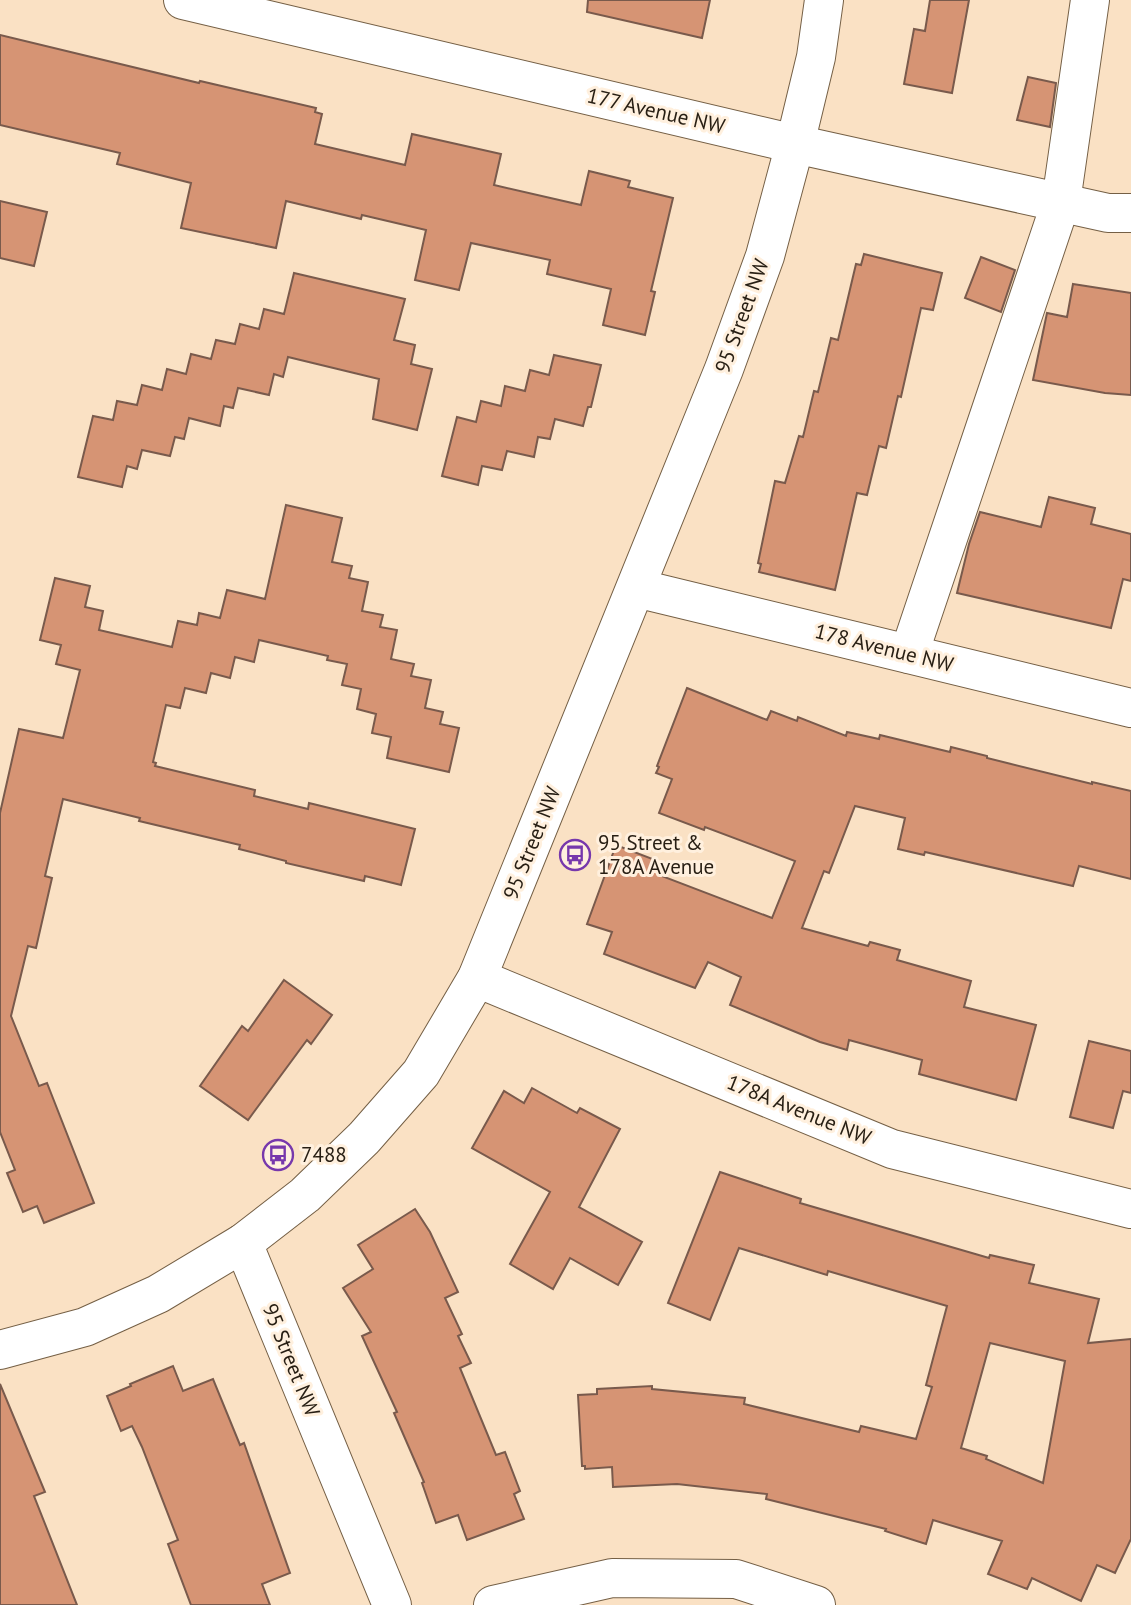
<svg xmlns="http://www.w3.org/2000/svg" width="1131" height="1605" font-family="'PT Sans',sans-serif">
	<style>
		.building { fill: #d69474; stroke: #795a4c; stroke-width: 2; fill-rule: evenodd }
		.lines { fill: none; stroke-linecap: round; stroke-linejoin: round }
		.minor-casing { stroke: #745f45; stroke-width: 40 }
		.minor { stroke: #fff; stroke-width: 38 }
		.labels { text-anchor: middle; stroke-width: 6; stroke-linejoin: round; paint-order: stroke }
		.street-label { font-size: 21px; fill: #271e13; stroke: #fff0de }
		.poi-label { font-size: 21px; fill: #271e13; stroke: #fff0de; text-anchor: start }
	</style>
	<rect width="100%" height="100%" fill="#fae1c4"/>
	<g class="building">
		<polygon points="588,0 710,0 702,38 587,12"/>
		<polygon points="930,0 969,0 952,93 904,84 914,29 925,31"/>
		<polygon points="0,35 199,83 200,81 316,108 315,112 322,114 315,144 405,165 412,134 501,154 494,185 581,205 589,171 630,181 628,187 673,198 651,291 655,292 645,335 603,325 611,289 547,274 550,260 471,243 459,290 415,280 426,230 362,215 361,219 286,201 276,248 181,228 191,183 117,164 120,153 0,125"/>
		<polygon points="1028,77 1056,83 1050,127 1017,120"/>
		<polygon points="0,201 47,212 34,266 0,258"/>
		<polygon points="864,254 942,273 933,310 921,308 901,397 898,396 886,448 879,446 867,495 857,493 835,590 759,572 761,564 758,563 775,481 785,483 799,436 803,437 814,391 818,392 831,338 838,340 856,264 861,265"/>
		<polygon points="981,257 1015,270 1001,312 965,298"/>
		<polygon points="294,273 405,299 394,340 415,345 411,364 432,369 417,430 373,419 379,379 288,357 283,377 274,374 269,395 238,388 233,408 224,406 220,426 189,418 184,439 175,437 170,456 142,450 137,469 127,466 122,487 78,477 93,416 113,420 117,401 137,405 142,385 162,390 167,369 186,374 191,354 211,359 216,340 235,344 240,324 259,329 264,309 284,314"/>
		<polygon points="1073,284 1131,293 1131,395 1105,393 1033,380 1047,313 1067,317"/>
		<polygon points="554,355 601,365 591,407 588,407 583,426 555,419 550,439 538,437 534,457 507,451 502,470 482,466 478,485 442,476 457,417 476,422 481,401 501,406 505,386 525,391 530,370 549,375"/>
		<polygon points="1049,497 1095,508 1091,524 1131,534 1131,581 1123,579 1111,628 957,593 969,544 980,512 1041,527"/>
		<polygon points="286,505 342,518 332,562 352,566 349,578 368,582 362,611 383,615 380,627 397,630 391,659 414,664 411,676 431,680 425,708 443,712 440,724 459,728 449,772 387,758 391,737 372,733 376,714 357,709 361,689 342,685 347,664 327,660 328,656 259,640 254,662 235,657 230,678 211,673 206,693 185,688 180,708 166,705 153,762 156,763 155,766 255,790 254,796 308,809 309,803 415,829 401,885 365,876 364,881 286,863 286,861 239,849 240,845 139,821 140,818 63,799 45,876 52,878 36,948 28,946 11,1016 39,1086 47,1083 94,1203 44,1223 37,1206 23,1212 7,1173 15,1170 0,1132 0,813 19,729 63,738 80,670 56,664 61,645 40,640 55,578 90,586 85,607 103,611 99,630 172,647 178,621 197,625 199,613 220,618 227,590 265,599"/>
		<polygon points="687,688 767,720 771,711 797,721 798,717 846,736 847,732 879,739 880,735 950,752 951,747 987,756 987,758 1092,784 1092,782 1131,791 1131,879 1079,866 1073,886 925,852 924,855 898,849 905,818 855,806 829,873 824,871 802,928 868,946 870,942 900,950 897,960 971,981 964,1007 1036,1025 1016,1100 919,1074 922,1060 849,1040 847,1050 820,1042 730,1005 741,977 708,962 695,988 604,954 612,932 587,924 616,845 663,863 659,875 772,918 795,861 705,827 704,830 659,813 672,779 656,773 659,767 657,766"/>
		<polygon points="284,980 332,1015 311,1044 307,1040 248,1120 200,1086 242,1026 248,1031"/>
		<polygon points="1089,1041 1131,1051 1131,1093 1123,1091 1113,1128 1070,1117"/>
		<polygon points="532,1088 577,1113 580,1108 620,1129 579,1207 642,1242 618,1285 570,1258 553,1289 510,1264 550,1192 472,1148 504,1091 524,1103"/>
		<path d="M720 1172 801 1199 800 1203 989 1258 990 1255 1034 1265 1029 1283 1099 1299 1088 1343 1131 1339V1539L1115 1573 1097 1565 1081 1601 1032 1578 1027 1589 988 1574 1002 1541 933 1520 926 1544 885 1531 886 1529 766 1499 767 1494 677 1484 613 1487 612 1467 585 1469V1466H582L578 1395 597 1394V1389L652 1386V1389L745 1398 744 1404 859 1432 861 1426 916 1439 932 1387 926 1385 947 1306 828 1271 827 1275 739 1248 710 1320 668 1303ZM990 1343 1065 1361 1043 1483 986 1459 987 1456 961 1448Z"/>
		<polygon points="415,1209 430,1232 458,1292 445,1298 462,1334 458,1336 471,1363 460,1368 496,1455 505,1452 520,1491 514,1494 524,1519 467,1540 458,1515 436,1523 422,1483 424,1482 394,1413 397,1412 362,1336 371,1332 343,1288 373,1269 358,1245"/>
		<polygon points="173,1366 183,1391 213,1379 240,1445 244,1443 290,1573 262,1584 270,1605 191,1605 168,1544 178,1540 142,1447 132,1426 121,1431 107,1396 131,1386 130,1384"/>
		<polygon points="0,1384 45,1492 34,1496 77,1605 0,1605"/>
	</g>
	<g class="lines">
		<g class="minor-casing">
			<g id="minor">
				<polyline points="183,0 795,144 1108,213 1131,213"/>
				<polyline points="636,588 1131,708"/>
				<polyline points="909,654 1061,202 1090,0"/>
				<polyline points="477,978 892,1149 1131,1209"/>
				<polyline points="243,1243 392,1605"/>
				<polyline points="0,1350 85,1327 158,1294 243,1243 305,1195 364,1138 421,1073 477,978 724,369 765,256 795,144 816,57 824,0"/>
				<polyline points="493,1605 612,1578 736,1579 816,1605"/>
			</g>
		</g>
		<use href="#minor" class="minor"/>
	</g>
	<defs>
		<g id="bus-ring" transform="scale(1.575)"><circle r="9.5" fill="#fff0de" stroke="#7738ac" stroke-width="1.5"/><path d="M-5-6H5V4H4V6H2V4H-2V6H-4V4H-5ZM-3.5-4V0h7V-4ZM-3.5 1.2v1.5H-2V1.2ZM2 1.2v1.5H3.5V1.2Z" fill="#7738ac"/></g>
	</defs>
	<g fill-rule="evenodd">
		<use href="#bus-ring" x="575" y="855"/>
		<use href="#bus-ring" x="278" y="1155"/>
	</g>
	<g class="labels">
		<g class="street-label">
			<text transform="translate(656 111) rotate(13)" y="7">177 Avenue NW</text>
			<text transform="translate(742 316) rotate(-70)" y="7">95 Street NW</text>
			<text transform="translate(884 648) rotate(14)" y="7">178 Avenue NW</text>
			<text transform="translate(532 843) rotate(-68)" y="7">95 Street NW</text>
			<text transform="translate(799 1110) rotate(22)" y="7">178A Avenue NW</text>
			<text transform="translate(291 1360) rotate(68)" y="7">95 Street NW</text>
		</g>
		<g class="poi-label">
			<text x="598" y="850">95 Street &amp;<tspan x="598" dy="24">178A Avenue</tspan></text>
			<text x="301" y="1162">7488</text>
		</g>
	</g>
</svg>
